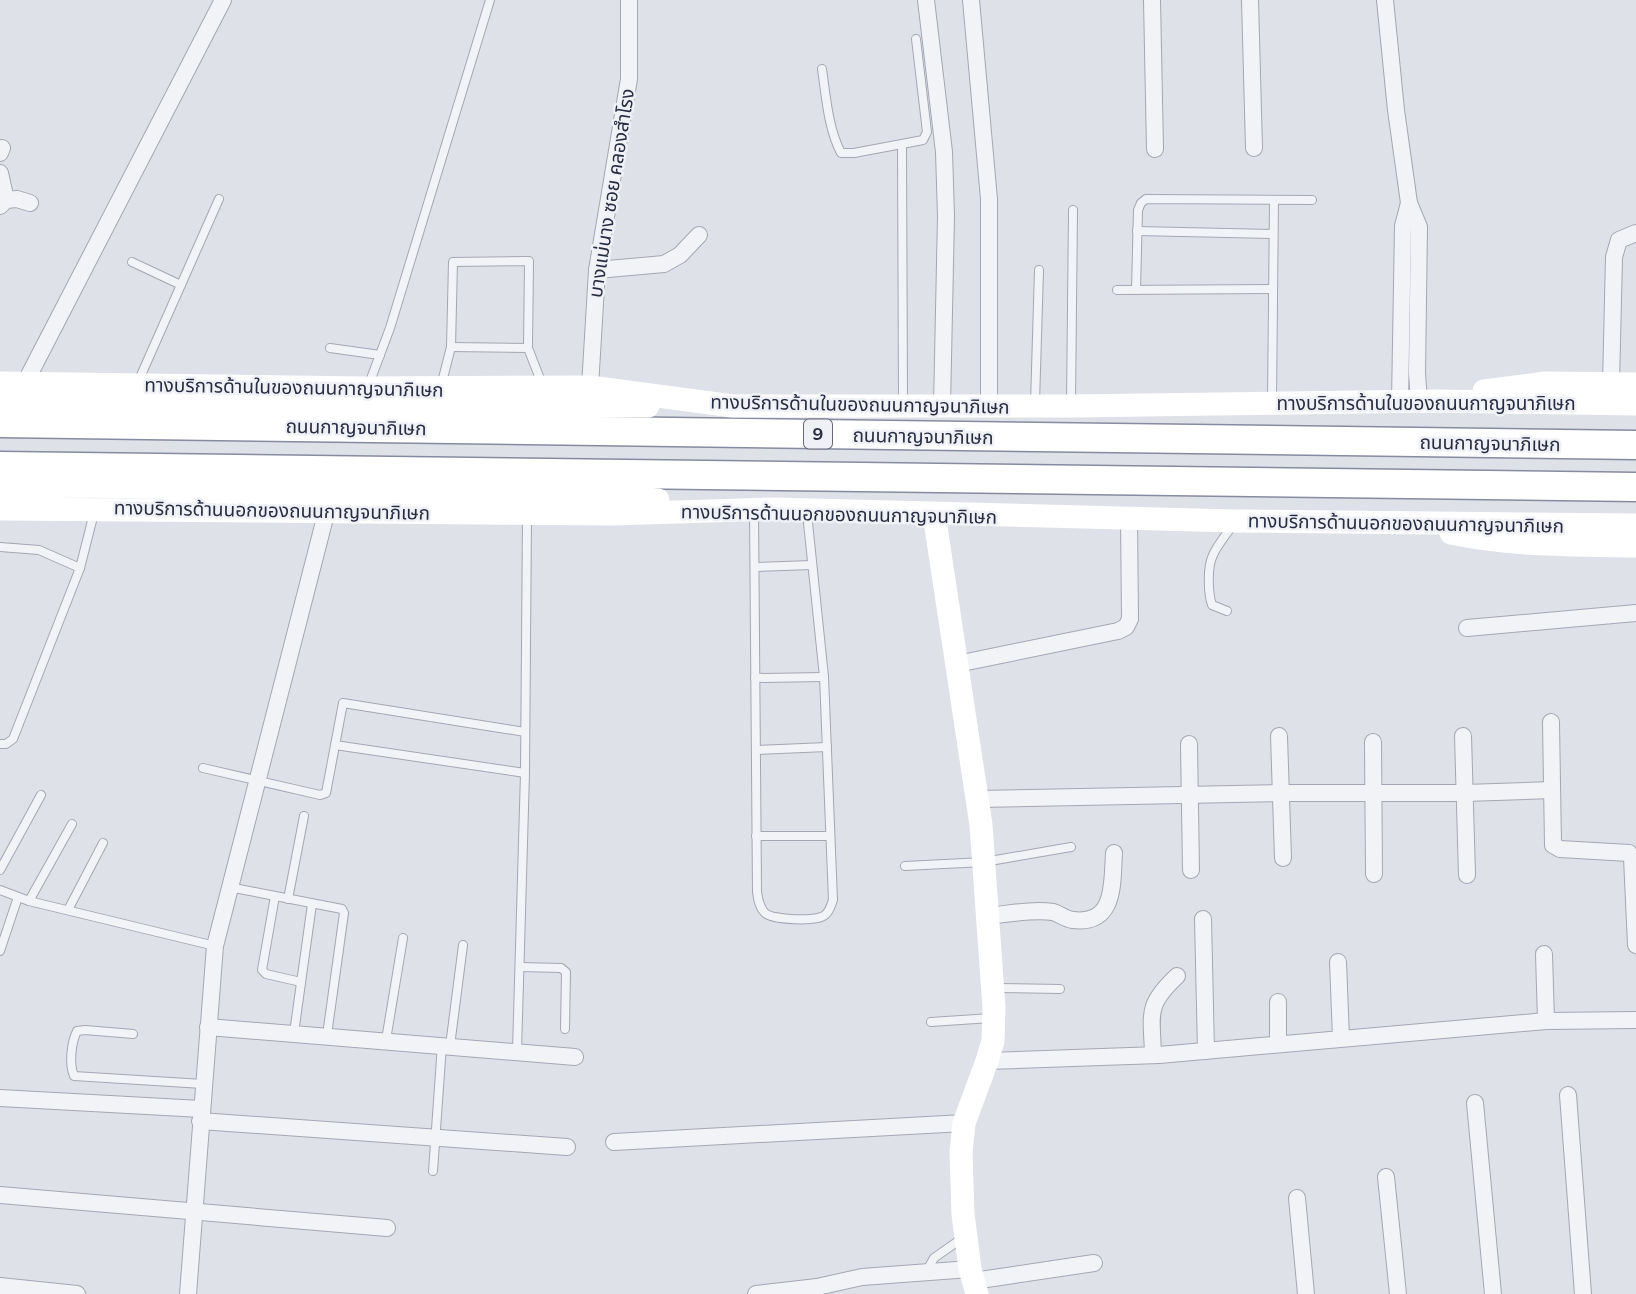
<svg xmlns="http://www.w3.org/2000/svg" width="1636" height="1294" font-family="Mulish,'Noto Sans Thai',sans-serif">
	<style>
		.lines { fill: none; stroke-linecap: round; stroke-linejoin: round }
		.lane-casing { stroke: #a4a7b3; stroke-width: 10 }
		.street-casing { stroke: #a4a7b3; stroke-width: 18 }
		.highway-casing { stroke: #868ba0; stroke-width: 31 }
		.lane { stroke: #f2f3f7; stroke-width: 8 }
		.street { stroke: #f2f3f7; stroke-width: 16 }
		.secondary { stroke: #fff; stroke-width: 23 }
		.highway { stroke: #fff; stroke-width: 28 }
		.labels { text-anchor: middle; stroke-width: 5; stroke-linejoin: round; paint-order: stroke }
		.shield { fill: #eff1f6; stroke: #636777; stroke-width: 2 }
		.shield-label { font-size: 18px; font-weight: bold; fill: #272c41 }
		.street-label { font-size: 19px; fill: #272c41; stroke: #eff1f6 }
	</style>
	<rect width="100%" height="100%" fill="#dfe1e9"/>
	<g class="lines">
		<g class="lane-casing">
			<g id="lane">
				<path d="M822 69C826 96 828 128 841 153H854L923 140 927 132 916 39"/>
				<polyline points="902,144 903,403"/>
				<polyline points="1137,231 1273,234"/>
				<polyline points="132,262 181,285"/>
				<polyline points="1117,290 1272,289"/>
				<polyline points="1136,290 1138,210 1141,203 1146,199 1312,200"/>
				<polyline points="451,347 528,348"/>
				<polyline points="330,348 380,355"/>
				<polyline points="138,382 219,199"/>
				<polyline points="369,384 390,328 490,0"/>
				<polyline points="441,386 451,347 453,262 529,261 528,348 542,384"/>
				<polyline points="1272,401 1274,200"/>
				<polyline points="1035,403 1039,270"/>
				<polyline points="1071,403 1073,210"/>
				<path d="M754 510 757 892C758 899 759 907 765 913 772 920 817 922 825 915 830 911 831 905 833 900L824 677 807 513"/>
				<polyline points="0,547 39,550 80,568 94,513"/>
				<polyline points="755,567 812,565"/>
				<path d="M1227 611 1212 605C1208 593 1207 567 1213 555 1218 544 1226 535 1232 526"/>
				<polyline points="755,678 824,677"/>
				<polyline points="0,744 6,744 13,739 80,568"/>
				<polyline points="335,745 525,773"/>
				<polyline points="756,750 827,747"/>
				<polyline points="203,768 320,795 326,793 343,703 525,732"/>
				<polyline points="756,836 830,836"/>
				<polyline points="905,866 984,862 1071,847"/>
				<polyline points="0,870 41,795"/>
				<polyline points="229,887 342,909 344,913 327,1035"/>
				<polyline points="0,890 29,901 215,946"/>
				<polyline points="275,896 262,970 266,974 301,982"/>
				<polyline points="288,899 304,816"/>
				<polyline points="29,901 72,824"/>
				<polyline points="68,910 103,843"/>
				<polyline points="0,951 18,897"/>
				<polyline points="520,967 561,968 566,972 565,1029"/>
				<polyline points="995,988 1060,989"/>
				<polyline points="931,1022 991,1018"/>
				<polyline points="294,1033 312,904"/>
				<path d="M133 1034 85 1030 77 1031C71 1043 69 1064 74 1076L203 1084"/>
				<polyline points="386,1040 403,938"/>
				<polyline points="450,1046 463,945"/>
				<polyline points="517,1051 525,773 527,516"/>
				<polyline points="433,1171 442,1045"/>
				<polyline points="926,1272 934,1258 961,1239"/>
			</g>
		</g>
		<g class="street-casing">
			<g id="street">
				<polyline points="926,0 944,152 946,216 942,406"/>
				<polyline points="971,0 989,199 989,406"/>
				<polyline points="1152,0 1155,149"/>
				<polyline points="1250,0 1254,148"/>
				<polyline points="1385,0 1396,110 1409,203 1419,227 1417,373 1419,401"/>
				<polyline points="0,153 2,148"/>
				<polyline points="0,173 6,200"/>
				<polyline points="0,206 6,200 17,199 30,203"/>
				<polyline points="597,270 664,264 680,255 699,235"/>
				<polyline points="25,383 223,0"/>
				<polyline points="1611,384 1614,257 1619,240 1636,233"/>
				<polyline points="590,387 597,270 629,79 629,0"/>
				<polyline points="1400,401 1403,226 1409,203"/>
				<polyline points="1467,628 1636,613"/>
				<polyline points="957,664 1118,631 1126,627 1130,619 1129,518"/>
				<polyline points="1551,722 1553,845 1560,849 1629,853 1632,858 1636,945"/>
				<polyline points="1279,736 1283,858"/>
				<polyline points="1463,736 1467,875"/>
				<polyline points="1373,742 1374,874"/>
				<polyline points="1189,744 1191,870"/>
				<polyline points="978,799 1281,793 1465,793 1552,790"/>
				<path d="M987 916C1008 914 1032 909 1053 912 1060 914 1065 919 1073 920 1116 925 1112 883 1114 853"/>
				<polyline points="1203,919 1206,1051"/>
				<polyline points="1544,954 1546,1021"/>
				<polyline points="1338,962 1341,1038"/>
				<polyline points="1278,1002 1278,1043"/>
				<polyline points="208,1027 575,1057"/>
				<path d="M1153 1055C1152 1014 1145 1006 1177 976"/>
				<polyline points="987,1061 1159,1055 1546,1021 1636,1020"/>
				<polyline points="1568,1095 1583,1294"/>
				<polyline points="0,1098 201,1109"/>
				<polyline points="1475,1103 1493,1294"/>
				<polyline points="200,1121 567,1147"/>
				<polyline points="614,1142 964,1123"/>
				<polyline points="1386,1177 1398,1294"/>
				<polyline points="0,1195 387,1228"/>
				<polyline points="1297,1198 1306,1294"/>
				<polyline points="973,1281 1094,1263"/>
				<polyline points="0,1286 77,1294"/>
				<polyline points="188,1294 215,946 327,510"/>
				<polyline points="756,1294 817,1287 862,1277 970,1269"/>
			</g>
		</g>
		<g class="highway-casing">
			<g id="highway">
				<polyline points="0,423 1636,445"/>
				<polyline points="0,466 1636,487"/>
			</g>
		</g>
		<use href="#lane" class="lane"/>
		<use href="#street" class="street"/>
		<g class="secondary">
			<polyline points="0,383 367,388 590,387 733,406 1071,406 1433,401 1636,404"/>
			<polyline points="1484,391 1545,383 1636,384"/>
			<polyline points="0,399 258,405 648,406"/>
			<polyline points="0,488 78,486 588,494 658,500"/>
			<polyline points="0,509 614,514 774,509 1235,521 1636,525"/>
			<polyline points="934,514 981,825 994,1008 993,1041 987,1061 964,1123 961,1152 963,1214 970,1269 977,1294"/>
			<path d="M1451 533C1512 546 1574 545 1636 546"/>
		</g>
		<use href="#highway" class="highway"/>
	</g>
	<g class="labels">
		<rect class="shield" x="804" y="419.5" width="28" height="29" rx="5"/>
		<g class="shield-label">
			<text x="818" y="440">9</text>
		</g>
		<g class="street-label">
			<text transform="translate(611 193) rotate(-81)" y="7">บางแม่นาง ซอย คลองสำโรง</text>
			<text transform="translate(294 387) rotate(1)" y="7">ทางบริการด้านในของถนนกาญจนาภิเษก</text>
			<text x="1426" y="410">ทางบริการด้านในของถนนกาญจนาภิเษก</text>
			<text transform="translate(860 404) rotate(1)" y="7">ทางบริการด้านในของถนนกาญจนาภิเษก</text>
			<text transform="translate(356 427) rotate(1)" y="7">ถนนกาญจนาภิเษก</text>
			<text transform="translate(923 436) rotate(1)" y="7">ถนนกาญจนาภิเษก</text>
			<text transform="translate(1490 443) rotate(1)" y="7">ถนนกาญจนาภิเษก</text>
			<text transform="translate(272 510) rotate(1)" y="7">ทางบริการด้านนอกของถนนกาญจนาภิเษก</text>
			<text transform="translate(839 514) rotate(1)" y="7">ทางบริการด้านนอกของถนนกาญจนาภิเษก</text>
			<text transform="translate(1406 523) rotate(1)" y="7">ทางบริการด้านนอกของถนนกาญจนาภิเษก</text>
		</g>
	</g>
</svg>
